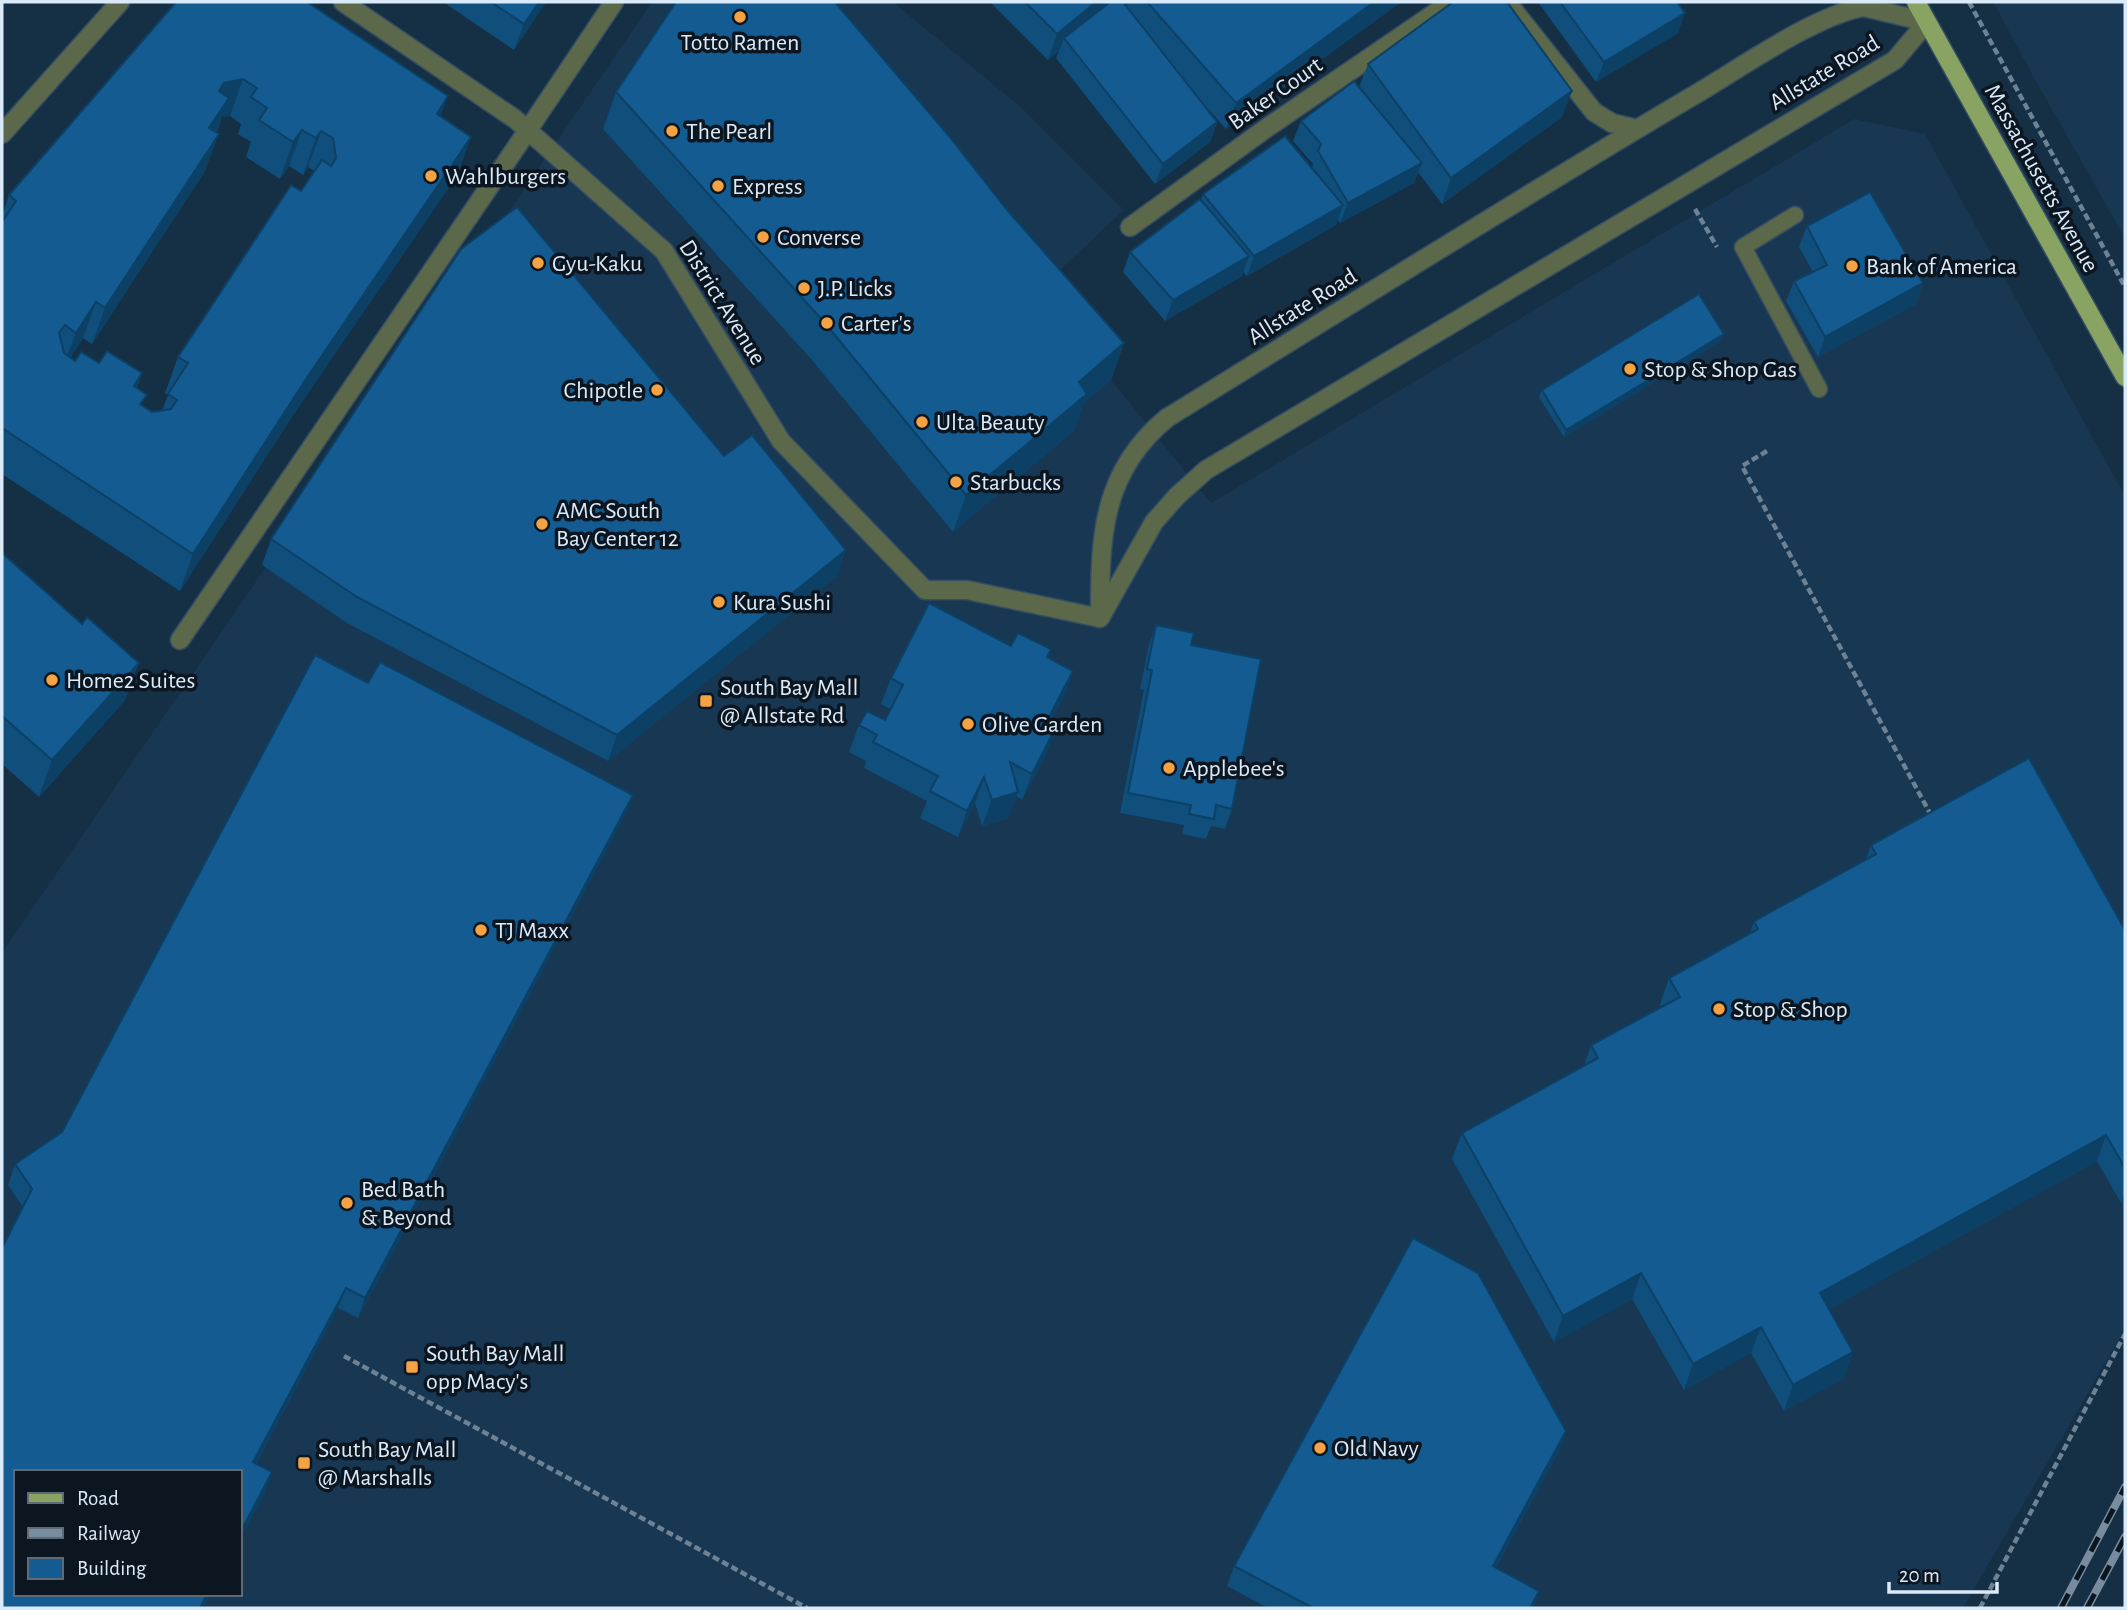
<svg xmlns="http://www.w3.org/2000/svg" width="2127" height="1610" font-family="'Alegreya Sans',sans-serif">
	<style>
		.built { fill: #173753; fill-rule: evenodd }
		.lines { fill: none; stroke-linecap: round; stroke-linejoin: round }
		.service-casing { stroke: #354d62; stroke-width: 19 }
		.pedestrian-casing { stroke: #354d62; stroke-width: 21 }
		.minor-casing { stroke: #354d62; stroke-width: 21 }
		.primary-casing { stroke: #354d62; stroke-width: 21 }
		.path { stroke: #6d8295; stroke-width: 4.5; stroke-dasharray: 7 3.5; stroke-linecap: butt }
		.service { stroke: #5b684a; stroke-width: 16 }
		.pedestrian { stroke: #5b684a; stroke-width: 18 }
		.minor { stroke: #5b684a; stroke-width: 18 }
		.primary { stroke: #89a362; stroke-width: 18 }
		.rail-casing { stroke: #778c9e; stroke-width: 8 }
		.rail { stroke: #0b1620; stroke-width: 5; stroke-dasharray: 16; stroke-linecap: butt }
		.wall { fill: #104e7c; fill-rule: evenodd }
		.shaded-wall { fill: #0d4065 }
		.building { fill: #135b90; stroke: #0d4065; stroke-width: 2; fill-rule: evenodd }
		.poi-dot { fill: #f4a344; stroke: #0b1620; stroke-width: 2.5 }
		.labels { text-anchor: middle; stroke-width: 7; stroke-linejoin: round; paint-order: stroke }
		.poi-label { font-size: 24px; fill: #dbeaf9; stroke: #0b1620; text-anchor: start }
		.street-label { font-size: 24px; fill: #dbeaf9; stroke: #0b1620 }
	</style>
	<rect width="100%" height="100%" fill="#152f45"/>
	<g class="built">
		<path d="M652 2H893L1022 108 1124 210 1043 286 1111 380 1211 503 1854 119 1925 134 2125 496V1329L1963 1608H2V953ZM16 1472H240V1594H16Z"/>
		<polygon points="1993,2 2125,2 2125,238 2033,76"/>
	</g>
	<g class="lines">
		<g class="service-casing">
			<polyline id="service" points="1795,215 1743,247 1819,389"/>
		</g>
		<g class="pedestrian-casing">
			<polyline id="pedestrian" points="180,640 528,130"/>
		</g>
		<g class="minor-casing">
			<g id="minor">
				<polyline points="343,2 515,119 664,251 781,441 925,590 967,590 1100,618"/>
				<polyline points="1507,2 1594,112 1612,123 1637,129"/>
				<path d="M1864 7 1927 22 1895 60 1206 470 1177 496 1154 522 1100 618C1100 538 1101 472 1167 418 1342 310 1515 201 1691 97 1736 71 1816 14 1864 7Z"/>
				<polyline points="528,130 614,2"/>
				<polyline points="2,134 120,2"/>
				<polyline points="1130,227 1268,127 1451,2"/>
			</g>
		</g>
		<g class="primary-casing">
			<polyline id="primary" points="1916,2 2125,377"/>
		</g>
		<g class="path">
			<polyline points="1969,2 2125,287"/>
			<polyline points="1695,209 1717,247"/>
			<polyline points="1767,451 1742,466 1932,817"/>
			<polyline points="344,1356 807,1608"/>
			<polyline points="1980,1608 2125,1334"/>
		</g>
		<use href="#service" class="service"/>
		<use href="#pedestrian" class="pedestrian"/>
		<use href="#minor" class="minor"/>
		<use href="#primary" class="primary"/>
		<g class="rail-casing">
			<g id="rail">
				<polyline points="2061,1608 2125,1487"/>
				<polyline points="2087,1608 2125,1537"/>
			</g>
		</g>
		<use href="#rail" class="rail"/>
	</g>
	<g class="wall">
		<path d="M176 2 440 116 458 174 293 415 180 591 2 474V216L9 195ZM230 116 241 124 238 134 251 142 246 157 280 179 289 166 303 175 308 167 314 171 301 191 178 357 165 393 168 395 162 411 152 412 142 406 137 388 142 373 99 363 75 361 70 358 83 338 92 344 205 171 222 117Z"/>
		<polygon points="443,2 546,2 514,50"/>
		<polygon points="990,2 1401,2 1226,129 1194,93 1217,122 1210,142 1155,184 1056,58 1059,51 1048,60"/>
		<polygon points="1538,2 1677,2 1678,33 1596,82"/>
		<polygon points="1368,64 1562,117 1442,204 1418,172 1414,183 1340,223 1338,220 1336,225 1247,276 1243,272 1242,276 1165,321 1123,272 1130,252 1201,200 1203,194 1312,168 1313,164 1293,141 1301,121 1359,87"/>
		<polygon points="616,92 1008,211 1124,343 1111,380 1084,403 1074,431 953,532 812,360 603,129"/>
		<polygon points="1807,226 1923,283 1916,304 1818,357 1786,301 1794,281 1813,272 1799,247"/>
		<polygon points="1721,341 1564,437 1539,397 1542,390"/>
		<polygon points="724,456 837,576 608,761 347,623 262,565 271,539"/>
		<polygon points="2,553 125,700 39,797 2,764"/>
		<polygon points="1156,625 1191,645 1232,809 1225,829 1211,826 1206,839 1182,834 1184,825 1120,813 1144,690 1140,689 1149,645"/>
		<polygon points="1011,646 1051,649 1048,658 1073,671 1064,697 1050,723 1047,753 1022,800 1016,796 1008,819 982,826 975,803 958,837 920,818 927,801 864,768 866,761 849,752 859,725 885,720 890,709 881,704 891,678"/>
		<polygon points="368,683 633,795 625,815 358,1318 338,1308 256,1464 265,1492 240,1539 240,1472 210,1594 203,1608 2,1608 23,1207 8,1185 15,1164 62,1132"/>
		<polygon points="1871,845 2125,930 2125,1201 2121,1203 2097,1161 1829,1309 1844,1378 1784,1411 1751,1353 1684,1390 1632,1299 1554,1342 1452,1159 1462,1133 1584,1066 1591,1045 1661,1007 1660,1004 1669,978 1750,933 1754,921 1866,859"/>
		<polygon points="1566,1431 1559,1451 1496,1567 1539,1591 1533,1608 1268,1608 1227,1586 1234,1566"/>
	</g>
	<g class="shaded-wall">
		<polygon points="539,2 546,2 514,50 524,24"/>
		<polygon points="1096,2 1117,2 1064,38 1059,51 1048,60 1057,34"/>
		<polygon points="1374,2 1401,2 1226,129 1236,103"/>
		<polygon points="1685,13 1678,33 1596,82 1604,62"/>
		<polygon points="243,79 230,116 222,117 216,135 209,128 219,91 224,83"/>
		<polygon points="1572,91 1562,117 1442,204 1451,178"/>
		<polygon points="448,96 434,133 437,114"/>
		<polygon points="1217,122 1210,142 1155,184 1163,164"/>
		<polygon points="302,130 289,166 280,179 293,142"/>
		<polygon points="321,131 308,167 303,175 316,138"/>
		<polygon points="219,134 205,171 92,344 105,308"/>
		<polygon points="471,137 458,174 293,415 180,591 193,554 306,379"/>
		<polygon points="1422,163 1414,183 1340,223 1348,203"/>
		<polygon points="1343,205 1336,225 1247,276 1254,256"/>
		<polygon points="1249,256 1242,276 1165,321 1173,300"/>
		<polygon points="1923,283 1916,304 1818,357 1825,337"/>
		<polygon points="96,302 83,338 62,369 76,333"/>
		<polygon points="1724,334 1721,341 1564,437 1566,430"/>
		<polygon points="1124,343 1111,380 1084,403 1074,431 953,532 966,495 1079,382"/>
		<polygon points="142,373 129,410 134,386"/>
		<polygon points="846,550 837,576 608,761 617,735"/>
		<polygon points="139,663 125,700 39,797 52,760"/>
		<polygon points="1073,671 1064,697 1037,747 1047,721"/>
		<polygon points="1056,727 1047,753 1022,800 1032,774"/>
		<polygon points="984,777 975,803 958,837 967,811"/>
		<polygon points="1018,792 1008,819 982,826 992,800"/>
		<polygon points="633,795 625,815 358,1318 365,1298"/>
		<polygon points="2106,1135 2097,1161 1811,1319 1820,1293"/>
		<polygon points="2125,1191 2125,1201 2121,1203"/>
		<polygon points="1641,1273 1632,1299 1554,1342 1563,1316"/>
		<polygon points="346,1288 338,1308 246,1482 253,1462"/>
		<polygon points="1761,1327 1751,1353 1684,1390 1693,1364"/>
		<polygon points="1853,1352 1844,1378 1784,1411 1793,1385"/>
		<polygon points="1566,1431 1559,1451 1485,1586 1493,1566"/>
		<polygon points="272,1472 265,1492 240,1539 240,1533"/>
		<polygon points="1539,1591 1533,1608 1530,1608"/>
		<polygon points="207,1594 210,1594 203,1608 200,1608"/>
	</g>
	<g class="building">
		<path d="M176 2H307L448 96 437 114 471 137 306 379 193 554 2 428V222L16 201 9 195ZM243 79 257 88 251 97 267 108 259 120 293 142 302 130 316 138 321 131 333 138 336 158 331 166 322 160 301 191 291 185 178 357 188 363 168 394 177 400 171 409 152 412 140 404 147 395 134 386 142 373 107 351 99 363 81 352 75 361 64 353 59 333 65 325 76 333 96 302 105 308 219 134 209 128 229 98 219 91 224 83Z"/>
		<polygon points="491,2 539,2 524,24"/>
		<polygon points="676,2 835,2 949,136 1008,211 1124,343 1079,382 1087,394 966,495 825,323 616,92"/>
		<polygon points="1025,2 1096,2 1057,34"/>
		<polygon points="1110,2 1123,2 1217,122 1163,164 1064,38"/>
		<polygon points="1147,2 1374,2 1236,103"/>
		<polygon points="1453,2 1507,2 1572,91 1451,178 1368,64"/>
		<polygon points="1560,2 1677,2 1685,13 1604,62"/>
		<polygon points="1354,81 1422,163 1348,203 1318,151 1321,144 1301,121"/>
		<polygon points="1285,136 1343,205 1254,256 1203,194"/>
		<polygon points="1870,192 1923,283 1825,337 1794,281 1827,265 1807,226"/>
		<polygon points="1200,199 1249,256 1173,300 1130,252"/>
		<polygon points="517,207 724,456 752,435 846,550 617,735 357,597 271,539 461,249"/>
		<polygon points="1699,294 1724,334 1566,430 1542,390"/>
		<polygon points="2,553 82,624 87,617 139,663 52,760 2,716"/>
		<polygon points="929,603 1011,646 1018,633 1051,649 1047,657 1073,671 1047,721 1056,727 1032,774 1010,762 1018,792 992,800 984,777 967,811 930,791 938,776 873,742 877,735 859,725 867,711 885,720 903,685 891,678"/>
		<polygon points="1156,625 1194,633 1191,645 1261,659 1232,809 1216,805 1214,819 1189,814 1191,805 1128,793 1152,670 1147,669"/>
		<polygon points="315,655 368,683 380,662 633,795 365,1298 346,1288 253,1462 272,1472 240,1533 240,1472 16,1472 16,1594 207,1594 200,1608 2,1608 2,1248 32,1189 15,1164 62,1132"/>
		<polygon points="2029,758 2125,930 2125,1168 2106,1135 1820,1293 1853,1352 1793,1385 1761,1327 1693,1364 1641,1273 1563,1316 1462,1133 1598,1058 1591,1045 1680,997 1669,978 1758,929 1754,921 1876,854 1871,845"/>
		<polygon points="1413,1238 1478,1273 1566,1431 1493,1566 1539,1591 1530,1608 1313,1608 1234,1566"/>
	</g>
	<g class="poi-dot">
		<circle cx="740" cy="17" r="7"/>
		<circle cx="672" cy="131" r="7"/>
		<circle cx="431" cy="176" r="7"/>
		<circle cx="718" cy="186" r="7"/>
		<circle cx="763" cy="237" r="7"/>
		<circle cx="538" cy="263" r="7"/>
		<circle cx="1852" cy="266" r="7"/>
		<circle cx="804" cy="288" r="7"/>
		<circle cx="827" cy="323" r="7"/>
		<circle cx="1630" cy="369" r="7"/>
		<circle cx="657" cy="390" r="7"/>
		<circle cx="922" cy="422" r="7"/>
		<circle cx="956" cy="482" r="7"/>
		<circle cx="542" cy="524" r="7"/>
		<circle cx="719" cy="602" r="7"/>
		<circle cx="52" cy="680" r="7"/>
		<rect x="699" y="694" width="14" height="14" rx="3.5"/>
		<circle cx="968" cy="724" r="7"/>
		<circle cx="1169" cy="768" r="7"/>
		<circle cx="481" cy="930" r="7"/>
		<circle cx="1719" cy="1009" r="7"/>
		<circle cx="347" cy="1203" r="7"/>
		<rect x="405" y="1360" width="14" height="14" rx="3.5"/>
		<circle cx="1320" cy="1448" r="7"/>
		<rect x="297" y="1456" width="14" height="14" rx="3.5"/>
	</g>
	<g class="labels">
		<g class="poi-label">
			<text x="740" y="50" text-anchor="middle">Totto Ramen</text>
			<text x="686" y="139">The Pearl</text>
			<text x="445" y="184">Wahlburgers</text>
			<text x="732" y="194">Express</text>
			<text x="777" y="245">Converse</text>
			<text x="552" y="271">Gyu-Kaku</text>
			<text x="1866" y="274">Bank of America</text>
			<text x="818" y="296">J.P. Licks</text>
			<text x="841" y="331">Carter's</text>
			<text x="1644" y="377">Stop &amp; Shop Gas</text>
			<text x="643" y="398" text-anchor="end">Chipotle</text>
			<text x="936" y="430">Ulta Beauty</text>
			<text x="970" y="490">Starbucks</text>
			<text x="556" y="518">AMC South<tspan x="556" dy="28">Bay Center 12</tspan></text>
			<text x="733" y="610">Kura Sushi</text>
			<text x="66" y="688">Home2 Suites</text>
			<text x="720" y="695">South Bay Mall<tspan x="720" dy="28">@ Allstate Rd</tspan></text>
			<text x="982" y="732">Olive Garden</text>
			<text x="1183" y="776">Applebee's</text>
			<text x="495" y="938">TJ Maxx</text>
			<text x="1733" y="1017">Stop &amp; Shop</text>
			<text x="361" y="1197">Bed Bath<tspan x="361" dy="28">&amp; Beyond</tspan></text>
			<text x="426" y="1361">South Bay Mall<tspan x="426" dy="28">opp Macy's</tspan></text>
			<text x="1334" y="1456">Old Navy</text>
			<text x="318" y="1457">South Bay Mall<tspan x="318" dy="28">@ Marshalls</tspan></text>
		</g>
		<g class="street-label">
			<text transform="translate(1824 72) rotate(-31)" y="8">Allstate Road</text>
			<text transform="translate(1275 93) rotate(-35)" y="8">Baker Court</text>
			<text transform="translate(2042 178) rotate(61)" y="8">Massachusetts Avenue</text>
			<text transform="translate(723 302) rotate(58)" y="8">District Avenue</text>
			<text transform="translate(1302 306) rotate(-32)" y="8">Allstate Road</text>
		</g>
	</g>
	<rect width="2127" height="1610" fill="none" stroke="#dbeaf9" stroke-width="7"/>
	<rect x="14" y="1470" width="228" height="126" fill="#0b1620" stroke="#5e6b77" stroke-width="2"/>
	<rect x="28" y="1493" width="35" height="10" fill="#89a362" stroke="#5e6b77" stroke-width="2"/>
	<text x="77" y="1505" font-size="21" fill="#dbeaf9">Road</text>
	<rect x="28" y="1528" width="35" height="10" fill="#778c9e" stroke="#5e6b77" stroke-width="2"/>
	<text x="77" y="1540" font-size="21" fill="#dbeaf9">Railway</text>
	<rect x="28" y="1558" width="35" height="21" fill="#135b90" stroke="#5e6b77" stroke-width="2"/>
	<text x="77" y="1575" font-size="21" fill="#dbeaf9">Building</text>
	<path d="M1889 1582v10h108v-10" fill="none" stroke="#dbeaf9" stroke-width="3.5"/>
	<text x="1899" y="1582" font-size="21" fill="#dbeaf9" stroke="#0b1620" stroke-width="5" paint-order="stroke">20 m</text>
</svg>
